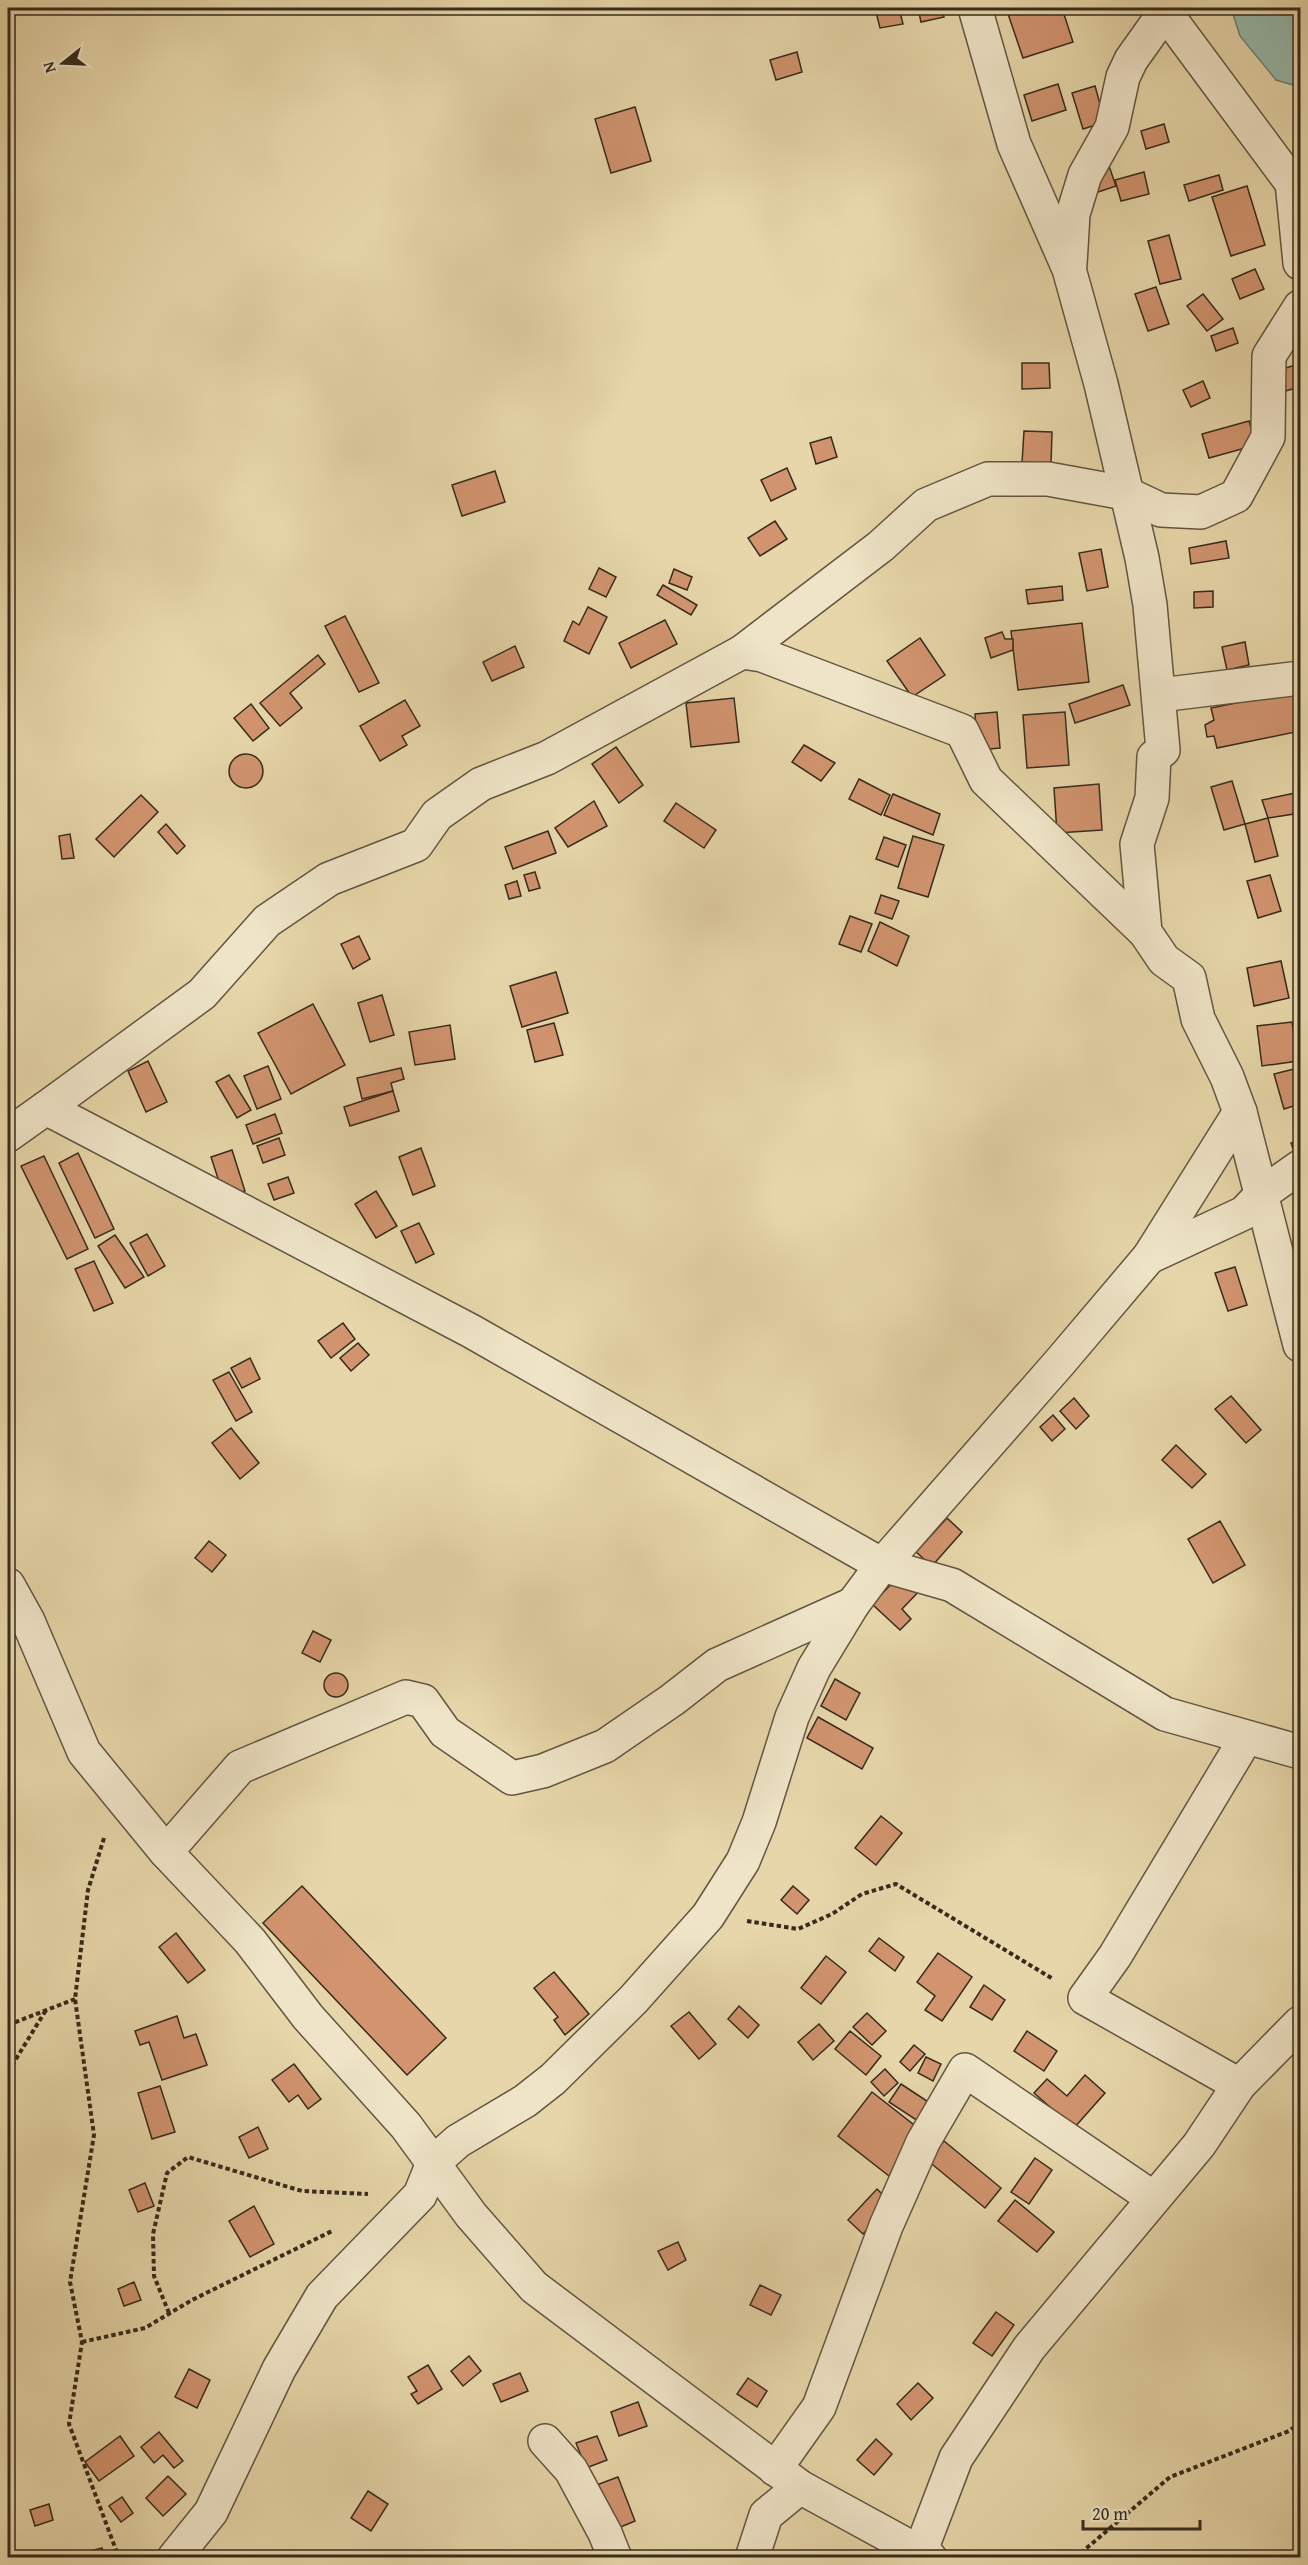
<svg xmlns="http://www.w3.org/2000/svg" width="1308" height="2565" font-family="'Gentium Book Plus',serif">
	<style>
		.water { fill: #96b9ab; stroke: #708072; stroke-width: 1.5 }
		.building { fill: #d1946f; stroke: #372b1d; stroke-width: 1.5 }
		.lines { fill: none; stroke-linecap: round; stroke-linejoin: round }
		.minor-casing { stroke: #635640; stroke-width: 36 }
		.path { stroke: #372b1d; stroke-width: 4; stroke-dasharray: 4.5 3; stroke-linecap: butt }
		.minor { stroke: #efe4c7; stroke-width: 33 }
	</style>
	<rect width="100%" height="100%" fill="#e6d6a9"/>
	<filter id="stains"><feTurbulence type="fractalNoise" baseFrequency=".00333" numOctaves="4"/><feColorMatrix values="0 0 0 0 .2 0 0 0 0 .09 0 0 0 0 .02 0 0 0 .5 -.17"/></filter>
	<radialGradient id="worn" r=".72"><stop offset=".6" stop-color="#630" stop-opacity="0"/><stop offset="1" stop-color="#630" stop-opacity=".3"/></radialGradient>
	<polygon class="water" points="1237,8 1292,8 1300,36 1300,87 1276,80 1240,36 1233,14"/>
	<g class="building">
		<polygon points="875,8 899,8 903,24 880,28"/>
		<polygon points="918,8 942,8 944,17 921,22"/>
		<polygon points="1006,8 1062,8 1073,42 1023,58"/>
		<polygon points="797,52 802,72 776,80 770,60"/>
		<polygon points="1058,84 1066,110 1032,121 1024,95"/>
		<polygon points="1095,86 1105,122 1083,129 1072,93"/>
		<polygon points="635,107 651,161 611,173 595,119"/>
		<polygon points="1164,124 1169,142 1146,149 1141,131"/>
		<polygon points="1109,166 1116,186 1098,192 1091,173"/>
		<polygon points="1144,172 1149,194 1121,201 1115,180"/>
		<polygon points="1219,175 1223,190 1189,201 1184,185"/>
		<polygon points="1247,186 1265,245 1231,256 1212,197"/>
		<polygon points="1169,235 1181,279 1160,284 1148,241"/>
		<polygon points="1255,269 1264,289 1240,299 1232,279"/>
		<polygon points="1156,287 1169,324 1148,331 1135,294"/>
		<polygon points="1203,294 1223,319 1207,331 1187,306"/>
		<polygon points="1233,328 1238,343 1216,351 1211,336"/>
		<polygon points="1022,363 1049,363 1050,388 1022,389"/>
		<polygon points="1299,364 1300,387 1278,393 1272,372"/>
		<polygon points="1203,381 1210,398 1191,407 1183,390"/>
		<polygon points="1249,421 1256,445 1209,458 1202,434"/>
		<polygon points="1024,431 1052,432 1051,464 1022,463"/>
		<polygon points="831,437 837,457 816,464 810,443"/>
		<polygon points="787,468 796,489 771,501 761,480"/>
		<polygon points="495,471 505,502 462,516 452,485"/>
		<polygon points="775,521 787,539 760,556 748,538"/>
		<polygon points="1226,541 1229,558 1191,564 1189,548"/>
		<polygon points="1101,549 1108,587 1087,591 1079,553"/>
		<polygon points="599,568 616,577 606,597 589,589"/>
		<polygon points="674,569 692,577 687,590 669,583"/>
		<polygon points="663,585 697,605 691,615 657,595"/>
		<polygon points="1062,586 1063,600 1028,604 1026,590"/>
		<polygon points="1213,591 1213,607 1194,608 1194,592"/>
		<polygon points="588,607 607,617 589,654 564,641 573,621 579,625"/>
		<polygon points="345,616 379,683 359,692 325,626"/>
		<polygon points="665,620 677,644 631,668 619,643"/>
		<polygon points="1082,623 1089,682 1018,690 1011,631"/>
		<polygon points="1002,632 1005,639 1013,639 1013,650 991,658 985,638"/>
		<polygon points="920,638 945,675 912,697 887,661"/>
		<polygon points="1245,642 1249,665 1227,670 1222,647"/>
		<polygon points="515,646 524,667 492,681 483,662"/>
		<polygon points="318,655 325,664 290,693 302,708 280,726 260,703"/>
		<polygon points="1123,685 1130,705 1075,723 1069,704"/>
		<polygon points="1295,691 1300,731 1217,748 1214,736 1207,737 1205,725 1214,720 1211,708"/>
		<polygon points="734,698 739,742 691,747 686,703"/>
		<polygon points="405,700 420,726 402,736 407,745 380,761 360,726"/>
		<polygon points="251,704 269,728 253,741 234,718"/>
		<polygon points="997,712 1000,748 978,750 975,714"/>
		<polygon points="1065,712 1069,765 1027,768 1023,715"/>
		<polygon points="804,745 835,763 821,781 792,762"/>
		<polygon points="616,747 643,785 619,803 592,764"/>
		<circle cx="246" cy="771" r="17"/>
		<polygon points="859,779 890,795 881,815 849,799"/>
		<polygon points="1232,781 1245,824 1224,830 1211,787"/>
		<polygon points="1099,784 1102,830 1057,833 1054,788"/>
		<polygon points="1300,792 1300,813 1268,818 1262,800"/>
		<polygon points="893,794 940,814 933,835 884,815"/>
		<polygon points="141,795 158,812 114,857 96,839"/>
		<polygon points="594,801 607,826 568,847 555,828"/>
		<polygon points="676,803 716,830 704,848 664,821"/>
		<polygon points="1268,818 1278,856 1255,862 1245,824"/>
		<polygon points="166,824 185,846 177,854 158,832"/>
		<polygon points="548,831 556,853 513,869 505,847"/>
		<polygon points="70,834 74,858 62,859 59,836"/>
		<polygon points="913,836 944,845 928,897 898,888"/>
		<polygon points="884,837 906,845 898,867 876,859"/>
		<polygon points="535,872 540,888 529,891 524,875"/>
		<polygon points="1270,875 1281,911 1258,918 1247,881"/>
		<polygon points="517,881 521,896 509,899 505,885"/>
		<polygon points="881,895 899,901 892,919 875,913"/>
		<polygon points="850,916 872,924 861,952 839,944"/>
		<polygon points="880,922 909,936 897,966 868,951"/>
		<polygon points="359,936 370,959 353,969 341,944"/>
		<polygon points="1281,961 1289,998 1254,1006 1247,968"/>
		<polygon points="556,972 568,1013 522,1027 510,986"/>
		<polygon points="382,995 394,1035 370,1042 358,1003"/>
		<polygon points="313,1004 345,1065 291,1094 258,1033"/>
		<polygon points="1292,1022 1298,1061 1262,1066 1257,1026"/>
		<polygon points="554,1023 563,1055 535,1062 527,1030"/>
		<polygon points="450,1025 455,1059 415,1065 409,1032"/>
		<polygon points="148,1061 167,1102 146,1112 128,1071"/>
		<polygon points="268,1066 281,1099 257,1109 244,1076"/>
		<polygon points="401,1068 404,1079 391,1083 393,1091 362,1099 357,1078"/>
		<polygon points="1294,1069 1300,1090 1300,1104 1284,1109 1274,1074"/>
		<polygon points="229,1075 251,1110 237,1118 216,1082"/>
		<polygon points="393,1091 399,1111 350,1126 344,1107"/>
		<polygon points="275,1114 282,1133 253,1144 246,1125"/>
		<polygon points="279,1138 285,1155 263,1163 257,1146"/>
		<polygon points="1300,1140 1300,1155 1296,1157 1291,1143"/>
		<polygon points="421,1148 435,1186 413,1195 399,1157"/>
		<polygon points="232,1150 245,1191 224,1197 211,1157"/>
		<polygon points="78,1153 114,1229 95,1238 59,1163"/>
		<polygon points="44,1156 88,1249 67,1259 21,1166"/>
		<polygon points="288,1177 294,1193 274,1200 268,1184"/>
		<polygon points="376,1191 397,1226 376,1238 355,1204"/>
		<polygon points="419,1223 434,1254 416,1263 401,1231"/>
		<polygon points="147,1234 165,1266 148,1276 130,1243"/>
		<polygon points="115,1235 144,1277 125,1288 98,1246"/>
		<polygon points="94,1261 113,1303 94,1311 75,1269"/>
		<polygon points="1235,1267 1247,1305 1228,1311 1215,1273"/>
		<polygon points="343,1323 355,1339 331,1358 318,1341"/>
		<polygon points="358,1343 369,1355 351,1371 340,1358"/>
		<polygon points="250,1358 260,1379 242,1388 231,1368"/>
		<polygon points="229,1372 252,1412 236,1421 213,1380"/>
		<polygon points="1231,1396 1261,1430 1246,1443 1215,1409"/>
		<polygon points="1074,1398 1089,1416 1076,1429 1060,1411"/>
		<polygon points="1053,1415 1065,1429 1052,1441 1040,1427"/>
		<polygon points="231,1428 259,1463 240,1479 212,1443"/>
		<polygon points="1176,1445 1206,1474 1192,1488 1162,1460"/>
		<polygon points="947,1518 962,1532 932,1566 916,1552"/>
		<polygon points="1220,1521 1245,1565 1213,1583 1188,1539"/>
		<polygon points="209,1541 226,1555 212,1572 195,1558"/>
		<polygon points="906,1569 924,1586 902,1609 911,1619 900,1630 872,1604"/>
		<polygon points="313,1631 331,1640 320,1662 302,1653"/>
		<circle cx="336" cy="1685" r="12"/>
		<polygon points="835,1679 860,1693 846,1720 821,1706"/>
		<polygon points="818,1717 873,1748 862,1769 807,1738"/>
		<polygon points="881,1816 902,1833 876,1865 855,1848"/>
		<polygon points="302,1886 446,2038 407,2075 263,1923"/>
		<polygon points="793,1886 809,1900 797,1914 781,1900"/>
		<polygon points="176,1933 205,1970 188,1983 159,1947"/>
		<polygon points="879,1938 904,1957 895,1971 869,1951"/>
		<polygon points="938,1953 972,1977 942,2021 925,2010 935,1996 917,1982"/>
		<polygon points="826,1956 846,1972 821,2004 801,1988"/>
		<polygon points="554,1972 589,2014 565,2035 554,2020 558,2017 534,1988"/>
		<polygon points="984,1985 1005,2000 992,2020 970,2007"/>
		<polygon points="739,2006 759,2025 748,2038 728,2019"/>
		<polygon points="689,2012 716,2044 699,2059 671,2026"/>
		<polygon points="867,2013 886,2031 872,2045 853,2027"/>
		<polygon points="177,2016 184,2038 196,2034 207,2065 162,2080 149,2042 140,2045 135,2031"/>
		<polygon points="819,2024 834,2041 813,2060 798,2042"/>
		<polygon points="850,2031 881,2056 866,2075 835,2049"/>
		<polygon points="1027,2031 1057,2051 1044,2071 1014,2051"/>
		<polygon points="914,2045 925,2054 910,2071 900,2062"/>
		<polygon points="926,2057 941,2064 933,2081 918,2073"/>
		<polygon points="294,2064 321,2099 308,2109 298,2095 289,2102 272,2080"/>
		<polygon points="885,2069 898,2083 884,2096 871,2082"/>
		<polygon points="1085,2075 1105,2093 1074,2128 1034,2093 1047,2079 1067,2096"/>
		<polygon points="901,2084 939,2109 927,2127 889,2102"/>
		<polygon points="160,2086 175,2132 152,2139 138,2093"/>
		<polygon points="872,2092 923,2132 889,2176 838,2136"/>
		<polygon points="258,2127 268,2149 249,2158 239,2137"/>
		<polygon points="944,2141 1001,2188 985,2208 927,2160"/>
		<polygon points="1035,2158 1052,2170 1029,2204 1011,2192"/>
		<polygon points="145,2183 154,2206 138,2212 129,2190"/>
		<polygon points="877,2189 891,2203 863,2234 848,2220"/>
		<polygon points="1015,2200 1054,2232 1037,2252 998,2221"/>
		<polygon points="254,2206 274,2244 250,2257 229,2221"/>
		<polygon points="678,2242 686,2260 668,2270 658,2251"/>
		<polygon points="134,2282 141,2300 124,2306 118,2289"/>
		<polygon points="760,2285 781,2295 771,2315 750,2305"/>
		<polygon points="996,2312 1014,2325 992,2356 973,2343"/>
		<polygon points="469,2356 481,2371 463,2386 451,2371"/>
		<polygon points="428,2365 442,2389 418,2404 411,2394 417,2391 408,2377"/>
		<polygon points="189,2369 210,2380 197,2408 175,2397"/>
		<polygon points="520,2373 528,2391 501,2402 493,2384"/>
		<polygon points="748,2378 767,2391 757,2407 737,2394"/>
		<polygon points="918,2383 933,2398 911,2420 897,2404"/>
		<polygon points="638,2402 647,2426 619,2436 611,2412"/>
		<polygon points="159,2432 183,2461 174,2468 163,2455 154,2463 141,2447"/>
		<polygon points="120,2436 134,2456 99,2481 85,2462"/>
		<polygon points="597,2436 607,2460 586,2468 576,2443"/>
		<polygon points="876,2439 892,2454 874,2475 857,2460"/>
		<polygon points="168,2476 186,2494 163,2516 146,2498"/>
		<polygon points="618,2477 635,2521 611,2531 594,2486"/>
		<polygon points="368,2491 388,2504 371,2531 351,2518"/>
		<polygon points="122,2497 133,2513 121,2522 109,2506"/>
		<polygon points="49,2504 53,2520 35,2526 30,2510"/>
		<polygon points="102,2548 105,2558 80,2558 79,2554"/>
	</g>
	<g class="lines">
		<g class="minor-casing">
			<g id="minor">
				<polyline points="975,8 1014,144 1069,269 1101,384 1142,558 1150,605 1163,750 1154,757 1152,798 1137,844 1145,932 1164,960 1189,978 1198,1019 1227,1077 1240,1112 1300,1345"/>
				<polyline points="1162,8 1300,194"/>
				<polyline points="1292,182 1300,263"/>
				<polyline points="1070,264 1073,214 1085,175 1112,127 1123,77 1131,60 1165,12"/>
				<polyline points="742,652 762,655 962,731 986,780 1145,932"/>
				<polyline points="1160,695 1300,678"/>
				<polyline points="46,1108 202,994 267,921 329,879 416,845 437,815 481,784 547,758 742,652 881,546 926,505 988,479 1048,479 1125,493 1161,510 1201,512 1236,496 1268,437 1269,356 1300,307"/>
				<polyline points="8,1135 46,1108 471,1331 882,1565 952,1585 1165,1714 1300,1752"/>
				<polyline points="1149,1257 1244,1213 1263,1193 1300,1167"/>
				<polyline points="8,1585 28,1621 84,1752 166,1852 250,1941 308,2017 406,2126 471,2215 534,2287 800,2487 930,2558"/>
				<polyline points="166,1852 240,1767 406,1697 423,1701 445,1732 512,1778 543,1771 605,1746 672,1700 717,1665 853,1604"/>
				<polyline points="1239,2085 1085,1998 1115,1956 1246,1738"/>
				<polyline points="545,2441 571,2470 605,2533 615,2558"/>
				<polyline points="775,2469 819,2407 886,2226 923,2142 965,2070 1153,2198"/>
				<polyline points="174,2558 211,2512 279,2369 322,2296 420,2195 433,2163 458,2141 525,2101 553,2079 633,2000 708,1916 743,1861 759,1822 792,1717 814,1668 853,1604 882,1565 1060,1362 1149,1257 1240,1112"/>
				<polyline points="752,2558 766,2515 800,2487"/>
				<polyline points="918,2558 956,2458 1029,2348 1199,2145 1239,2085 1300,2023"/>
			</g>
		</g>
		<g class="path">
			<polyline points="104,1838 88,1890 75,1999 94,2135 70,2282 82,2342 69,2424 119,2558"/>
			<polyline points="747,1921 798,1929 832,1914 862,1894 896,1884 1053,1979"/>
			<polyline points="8,2025 75,1999"/>
			<polyline points="8,2072 46,2010"/>
			<polyline points="169,2313 154,2276 153,2234 167,2173 188,2157 302,2191 368,2194"/>
			<polyline points="82,2342 145,2328 192,2300 334,2230"/>
			<polyline points="1075,2558 1170,2477 1289,2431 1300,2423"/>
		</g>
		<use href="#minor" class="minor"/>
	</g>
	<rect width="1308" height="2565" fill="none" stroke="#e6d6a9" stroke-width="30"/>
	<rect x="9" y="9" width="1290" height="2547" fill="none" stroke="#372b1d" stroke-width="3"/>
	<rect x="15" y="15" width="1278" height="2535" fill="none" stroke="#372b1d" stroke-width="1.5"/>
	<g transform="translate(63 63) rotate(252)" stroke="#efe4c7" stroke-width="4.5" paint-order="stroke">
	<path d="M0-4.5L10 22L0 15L-10 22Z" fill="#372b1d"/>
	<text y="-9" font-size="16" font-weight="bold" text-anchor="middle" fill="#372b1d">N</text>
	</g>
	<path d="M1083 2520v9h117v-9" fill="none" stroke="#372b1d" stroke-width="3"/>
	<text x="1092" y="2520" font-size="18" fill="#372b1d" stroke="#efe4c7" stroke-width="4.5" paint-order="stroke">20 m</text>
	<rect width="100%" height="100%" filter="url(#stains)"/>
	<rect width="100%" height="100%" fill="url(#worn)"/>
</svg>
